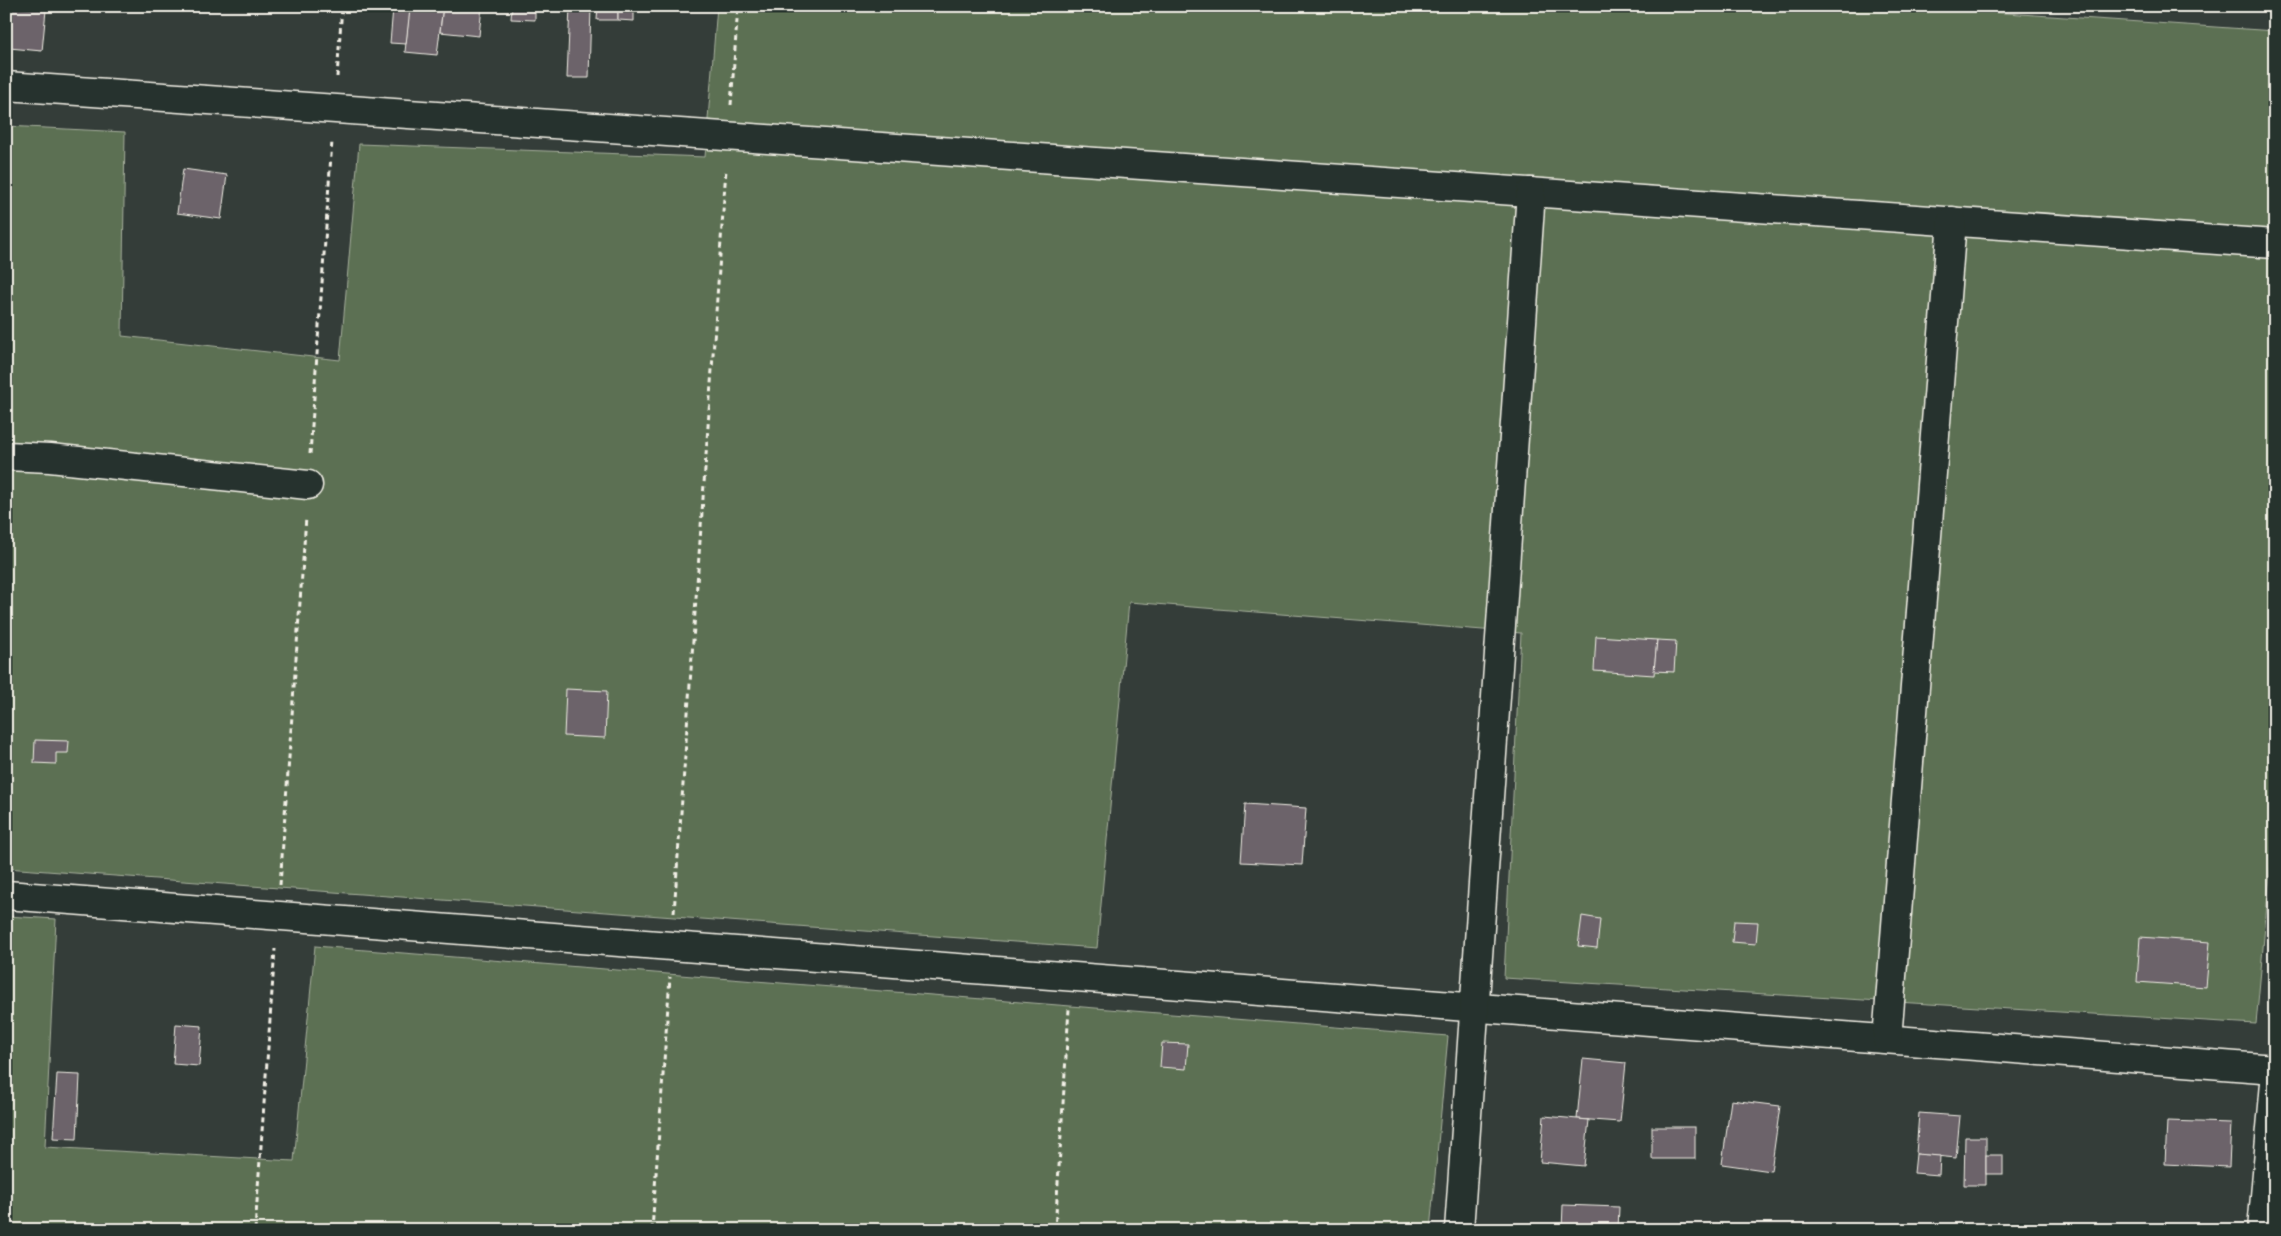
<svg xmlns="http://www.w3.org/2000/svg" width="2281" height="1236" font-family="Caveat,sans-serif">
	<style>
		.green { fill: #5b7053; stroke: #a8b09e }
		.building { fill: #6c636b; stroke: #f4f1e8 }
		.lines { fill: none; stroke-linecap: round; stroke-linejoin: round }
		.minor-casing { stroke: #f4f1e8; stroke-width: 31 }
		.path { stroke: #f4f1e8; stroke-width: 3; stroke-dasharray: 5 4; stroke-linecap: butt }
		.minor { stroke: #26332d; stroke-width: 28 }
	</style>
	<rect width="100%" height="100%" fill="#343d39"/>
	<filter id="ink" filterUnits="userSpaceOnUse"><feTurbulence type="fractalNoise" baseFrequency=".02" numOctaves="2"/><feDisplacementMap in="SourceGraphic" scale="10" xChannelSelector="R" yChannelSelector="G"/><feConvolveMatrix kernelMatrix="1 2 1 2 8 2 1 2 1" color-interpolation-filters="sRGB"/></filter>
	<g filter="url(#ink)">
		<g class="green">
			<polygon points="717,6 1900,6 2275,31 2275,817 2256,1024 1504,978 1521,633 1129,602 1097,948 6,868 6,126 125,132 122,336 340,360 359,144 705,157"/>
			<polygon points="6,916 56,919 45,1147 294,1161 315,946 1448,1036 1430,1230 6,1230"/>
		</g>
		<g class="building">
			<polygon points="6,6 13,6 12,20 6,19"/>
			<polygon points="13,6 55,6 55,11"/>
			<polygon points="55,6 90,6 89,10"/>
			<polygon points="410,6 443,6 437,55 405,52"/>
			<polygon points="443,6 482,6 479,36 440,32"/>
			<polygon points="512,6 535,6 535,20 511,19"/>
			<polygon points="570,6 591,6 589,78 567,78"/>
			<polygon points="598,6 618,6 618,20 597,20"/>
			<polygon points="618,6 634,6 634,21 618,20"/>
			<polygon points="13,7 46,10 42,51 9,48"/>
			<polygon points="393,8 410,9 406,44 390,43"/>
			<polygon points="183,169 227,175 221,219 177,213"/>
			<polygon points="1596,636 1657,640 1654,675 1594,671"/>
			<polygon points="1657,640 1676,641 1674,672 1654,671"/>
			<polygon points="566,689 607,691 605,738 564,736"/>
			<polygon points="35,740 69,741 68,753 56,753 56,764 34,763"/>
			<polygon points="1245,804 1306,808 1302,865 1241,862"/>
			<polygon points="1582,916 1600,919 1597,948 1578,946"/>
			<polygon points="1734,921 1758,922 1756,944 1732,942"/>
			<polygon points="2140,937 2210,942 2206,987 2137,982"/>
			<polygon points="176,1024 202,1026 199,1066 173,1064"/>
			<polygon points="1162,1043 1188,1044 1186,1069 1160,1067"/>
			<polygon points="1583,1059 1626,1063 1620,1122 1577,1119"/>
			<polygon points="57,1074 80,1075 77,1139 53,1138"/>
			<polygon points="1731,1100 1780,1106 1771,1171 1722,1164"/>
			<polygon points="1919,1113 1960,1116 1956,1158 1916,1154"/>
			<polygon points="1544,1116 1589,1120 1584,1166 1540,1162"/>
			<polygon points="2167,1121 2231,1123 2229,1167 2165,1164"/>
			<rect x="1652" y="1127" width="43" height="32"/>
			<polygon points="1965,1137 1986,1137 1986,1185 1964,1185"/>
			<polygon points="1916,1154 1940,1156 1939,1175 1914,1173"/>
			<rect x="1986" y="1155" width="17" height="19"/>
			<polygon points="1563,1205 1619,1207 1618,1230 1562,1230"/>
		</g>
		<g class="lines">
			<g class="minor-casing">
				<g id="minor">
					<polyline points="6,86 2275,244"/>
					<polyline points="6,456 50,458 308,485"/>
					<polyline points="6,895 2275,1069"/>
					<polyline points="1887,1039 1952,221"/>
					<polyline points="1459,1230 1531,192"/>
					<polyline points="2262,1230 2275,1083"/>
				</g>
			</g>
			<g class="path">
				<polyline points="337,77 342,6"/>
				<polyline points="731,105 738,6"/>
				<polyline points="310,454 332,141"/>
				<polyline points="280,885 306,517"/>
				<polyline points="674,913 726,169"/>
				<polyline points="255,1230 275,949"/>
				<polyline points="652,1230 670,977"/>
				<polyline points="1055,1230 1069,1009"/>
			</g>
			<use href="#minor" class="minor"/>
		</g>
	</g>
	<rect width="2281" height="1236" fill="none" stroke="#26332d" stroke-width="25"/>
	<rect x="12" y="12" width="2256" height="1211" fill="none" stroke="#f4f1e8" stroke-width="2" filter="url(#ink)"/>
</svg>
